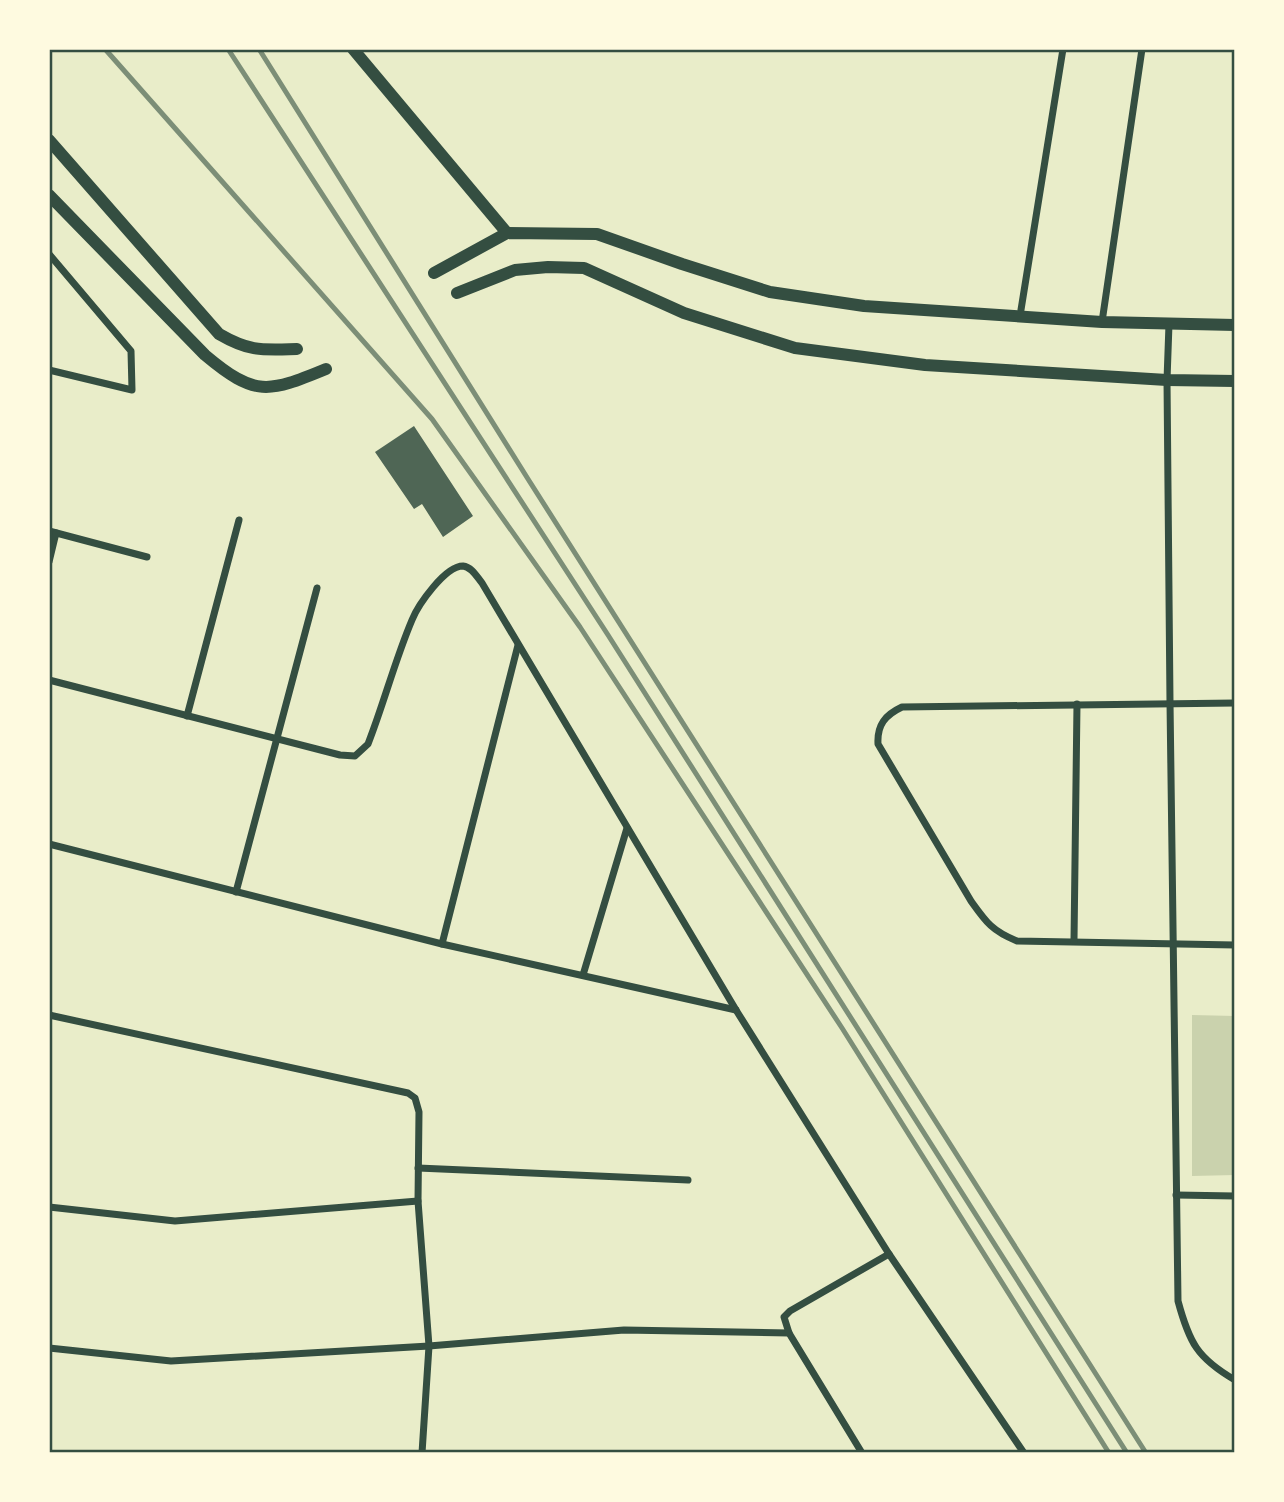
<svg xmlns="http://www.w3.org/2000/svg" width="1284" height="1502" font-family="'Fira Sans Condensed',sans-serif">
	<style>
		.green { fill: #cad2ad }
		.building { fill: #4f6655 }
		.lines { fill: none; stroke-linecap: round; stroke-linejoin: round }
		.minor { stroke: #344e41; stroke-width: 7 }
		.tertiary { stroke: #344e41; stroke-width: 12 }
		.rail { stroke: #7c8e77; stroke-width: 5 }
		.neatline { fill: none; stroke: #344e41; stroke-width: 2.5 }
	</style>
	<rect width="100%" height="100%" fill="#e9edc9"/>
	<polygon class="green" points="1192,1015 1235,1016 1235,1175 1192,1176"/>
	<polygon class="building" points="414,426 473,516 443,537 422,504 414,509 375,452"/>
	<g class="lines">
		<g class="minor">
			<polyline points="49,254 131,351 132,390 49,370"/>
			<polyline points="1020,316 1063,49"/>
			<polyline points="1102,322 1142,49"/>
			<path d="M1169 324 1167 380 1170 702 1178 1301C1189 1342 1197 1358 1235 1380"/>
			<polyline points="49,531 147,557"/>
			<polyline points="49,562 56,533"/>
			<path d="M49 680 340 755 355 756 368 744C384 703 395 660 412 620 418 605 445 566 463 566 472 567 477 577 482 583L736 1010 889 1254 1024 1453"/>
			<path d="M1235 703 902 707C885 715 877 725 878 744L971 901C986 922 992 931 1017 941L1235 945"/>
			<polyline points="187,716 239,520"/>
			<polyline points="49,844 442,944 736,1010"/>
			<polyline points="236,892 317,588"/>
			<polyline points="1074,941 1077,704"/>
			<polyline points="442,944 518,645"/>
			<polyline points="583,975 627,828"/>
			<polyline points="49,1015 408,1093 415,1098 419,1112 418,1201 429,1346 422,1453"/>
			<polyline points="418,1168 688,1180"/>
			<polyline points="1176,1195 1235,1196"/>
			<polyline points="49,1207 175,1221 418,1201"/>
			<polyline points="49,1348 171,1361 429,1346 624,1330 789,1333"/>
			<polyline points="862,1453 789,1333 784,1317 790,1311 889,1254"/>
		</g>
		<g class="tertiary">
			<polyline points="353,49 507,233"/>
			<path d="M49 140 219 334C250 352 262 350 297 349"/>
			<path d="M49 195 205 355C255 397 268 393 326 369"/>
			<polyline points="434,273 507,233 597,234 682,264 770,292 864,306 1102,322 1235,325"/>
			<polyline points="457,293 515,270 548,267 584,268 684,313 795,348 925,365 1167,380 1235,381"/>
		</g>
		<g class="rail">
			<polyline points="105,49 432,419 580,627 842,1028 1109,1453"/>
			<polyline points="228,49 608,635 1127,1453"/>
			<polyline points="259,49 528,479 1146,1453"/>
		</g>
	</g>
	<rect width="1284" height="1502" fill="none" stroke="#fefae0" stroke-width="102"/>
	<rect x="51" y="51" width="1182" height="1400" class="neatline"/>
</svg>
